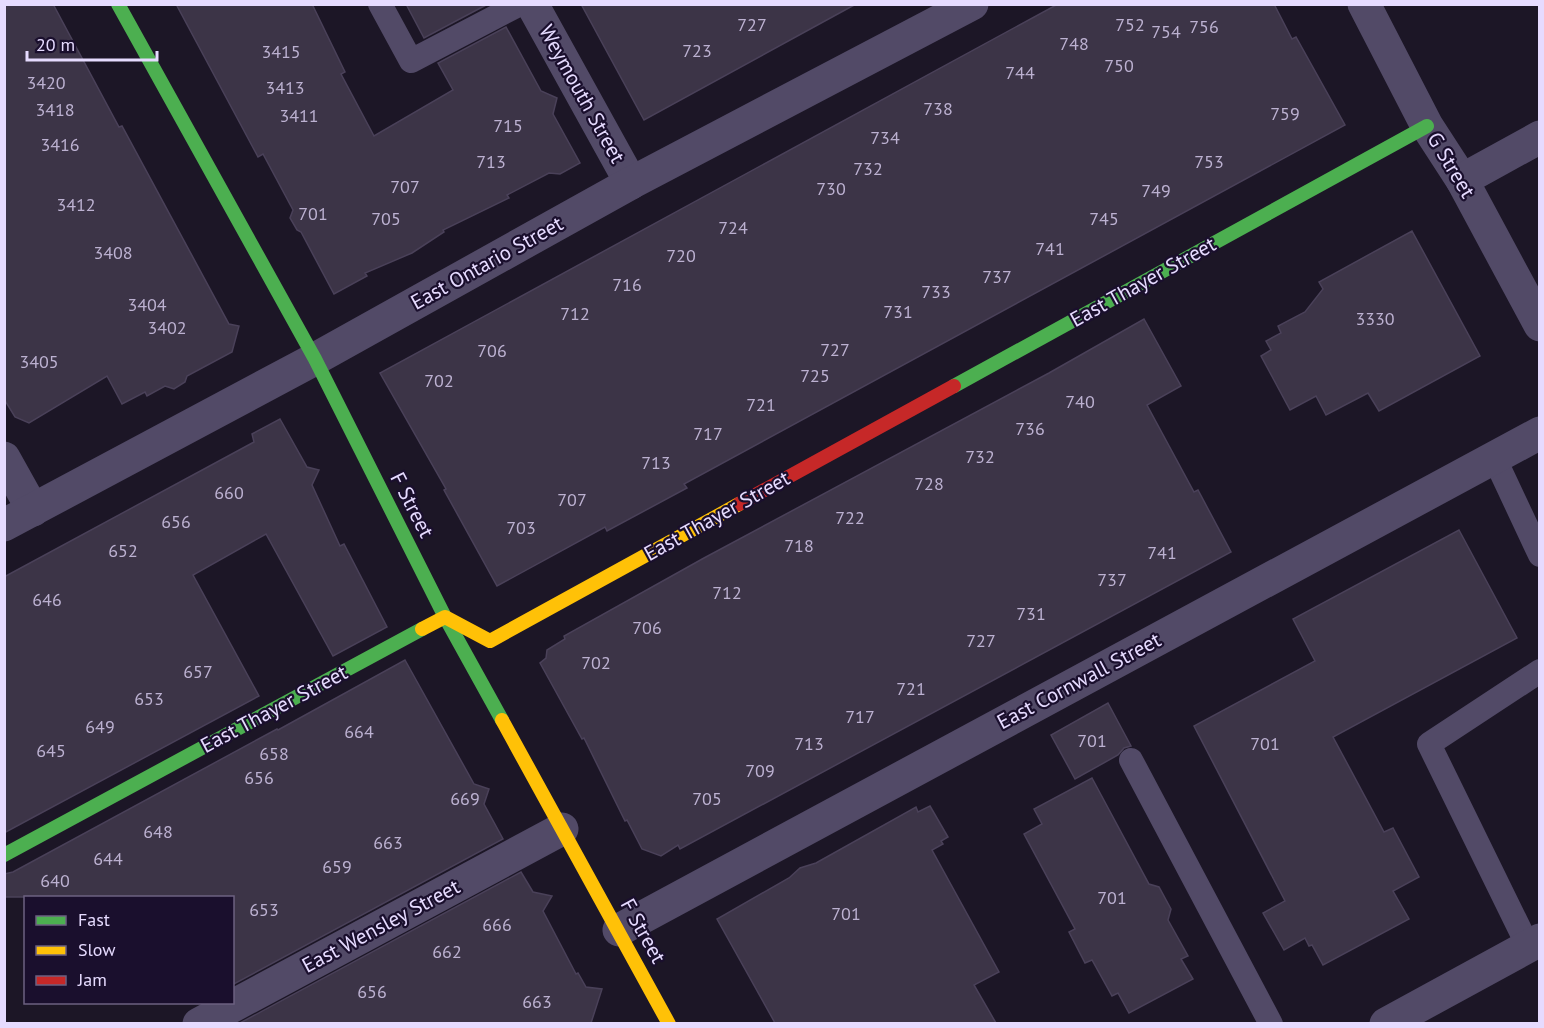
<svg xmlns="http://www.w3.org/2000/svg" width="1544" height="1028" font-family="'PT Sans',sans-serif">
	<style>
		.building { fill: #3c3447; stroke: #4a4159; stroke-width: 1.5 }
		.lines { fill: none; stroke-linecap: round; stroke-linejoin: round }
		.lane { stroke: #524a67; stroke-width: 24 }
		.street { stroke: #524a67; stroke-width: 33 }
		.fast { stroke: #4caf50; stroke-width: 14 }
		.slow { stroke: #ffc107; stroke-width: 14 }
		.jam { stroke: #c62828; stroke-width: 14 }
		.labels { text-anchor: middle; stroke-width: 4.5; stroke-linejoin: round; paint-order: stroke }
		.number-label { font-size: 18px; fill: #bcb1d1 }
		.street-label { font-size: 21px; fill: #e6dbff; stroke: #1a0f2d }
	</style>
	<rect width="100%" height="100%" fill="#1c1626"/>
	<g class="building">
		<polygon points="4,4 53,4 119,127 122,126 229,324 239,326 232,352 187,376 185,382 174,389 165,386 147,396 145,392 122,404 107,376 29,423 15,417 4,399"/>
		<polygon points="176,4 312,4 345,72 341,74 374,136 453,90 438,63 506,27 541,91 557,98 553,114 580,163 560,174 549,173 507,195 509,198 443,230 444,232 412,253 365,273 367,276 334,294 301,232 297,230 290,218 293,210 263,154 258,157"/>
		<polygon points="406,4 488,4 424,38"/>
		<polygon points="581,4 856,4 644,120"/>
		<polygon points="1058,4 1274,4 1292,39 1296,37 1345,125 684,484 687,488 607,531 605,527 497,586 444,490 446,489 380,373"/>
		<polygon points="1412,231 1480,356 1379,411 1368,393 1326,415 1316,396 1290,410 1261,356 1271,350 1266,341 1281,333 1278,326 1305,312 1323,289 1319,282"/>
		<polygon points="1144,319 1181,386 1147,405 1194,492 1198,490 1231,552 680,849 678,845 661,856 642,849 627,820 625,821 584,738 582,739 540,663 546,658 547,650 565,639 564,636 704,558 1049,373"/>
		<polygon points="280,419 307,467 319,470 312,485 340,546 344,544 387,627 333,656 266,534 193,575 259,696 4,833 4,577 254,442 252,434"/>
		<polygon points="1459,530 1517,638 1333,737 1384,832 1393,828 1419,877 1393,891 1409,919 1323,965 1312,945 1309,946 1305,938 1284,950 1263,913 1285,901 1194,726 1315,661 1293,619"/>
		<polygon points="405,660 474,784 489,789 484,804 503,839 232,985 232,897 4,897 4,874 13,872 277,729 278,730"/>
		<polygon points="1108,703 1131,746 1124,748 1118,755 1075,779 1051,735"/>
		<polygon points="1092,778 1149,884 1159,887 1171,909 1168,920 1188,956 1181,959 1193,979 1129,1013 1118,993 1112,996 1092,960 1085,963 1069,932 1075,929 1024,834 1042,824 1034,809"/>
		<polygon points="930,806 948,837 941,841 943,844 932,850 999,972 974,985 996,1023 775,1023 717,919 789,878 800,868 816,863 916,807 918,812"/>
		<polygon points="521,872 533,892 552,896 543,911 576,974 578,973 586,987 602,989 591,1023 240,1023"/>
	</g>
	<g class="lines">
		<g class="lane">
			<polyline points="380,4 411,61 520,4"/>
			<polyline points="1494,457 1540,555"/>
			<polyline points="1131,760 1271,1024"/>
			<polyline points="1528,946 1429,744 1540,671"/>
		</g>
		<g class="street">
			<polyline points="532,4 631,183"/>
			<polyline points="1364,4 1427,126 1462,180 1540,325"/>
			<polyline points="1462,180 1540,137"/>
			<polyline points="4,458 33,510"/>
			<polyline points="4,525 315,359 631,183 972,4"/>
			<polyline points="619,930 1540,433"/>
			<polyline points="199,1024 562,829"/>
			<polyline points="1386,1024 1540,940"/>
		</g>
		<g class="fast">
			<polyline points="118,4 315,359 445,617 502,720"/>
			<polyline points="954,386 1427,126"/>
			<polyline points="4,855 422,629"/>
		</g>
		<g class="slow">
			<polyline points="422,629 445,617 490,641 739,504"/>
			<polyline points="502,720 669,1024"/>
		</g>
		<polyline class="jam" points="739,504 954,386"/>
	</g>
	<g class="labels">
		<g class="number-label">
			<text x="752" y="31">727</text>
			<text x="1130" y="31">752</text>
			<text x="1204" y="33">756</text>
			<text x="1166" y="38">754</text>
			<text x="1074" y="50">748</text>
			<text x="697" y="57">723</text>
			<text x="281" y="58">3415</text>
			<text x="1119" y="72">750</text>
			<text x="1020" y="79">744</text>
			<text x="46" y="89">3420</text>
			<text x="285" y="94">3413</text>
			<text x="938" y="115">738</text>
			<text x="55" y="116">3418</text>
			<text x="1285" y="120">759</text>
			<text x="299" y="122">3411</text>
			<text x="508" y="132">715</text>
			<text x="885" y="144">734</text>
			<text x="60" y="151">3416</text>
			<text x="491" y="168">713</text>
			<text x="1209" y="168">753</text>
			<text x="868" y="175">732</text>
			<text x="405" y="193">707</text>
			<text x="831" y="195">730</text>
			<text x="1156" y="197">749</text>
			<text x="76" y="211">3412</text>
			<text x="313" y="220">701</text>
			<text x="386" y="225">705</text>
			<text x="1104" y="225">745</text>
			<text x="733" y="234">724</text>
			<text x="1050" y="255">741</text>
			<text x="113" y="259">3408</text>
			<text x="681" y="262">720</text>
			<text x="997" y="283">737</text>
			<text x="627" y="291">716</text>
			<text x="936" y="298">733</text>
			<text x="147" y="311">3404</text>
			<text x="898" y="318">731</text>
			<text x="575" y="320">712</text>
			<text x="1375" y="325">3330</text>
			<text x="167" y="334">3402</text>
			<text x="835" y="356">727</text>
			<text x="492" y="357">706</text>
			<text x="39" y="368">3405</text>
			<text x="815" y="382">725</text>
			<text x="439" y="387">702</text>
			<text x="1080" y="408">740</text>
			<text x="761" y="411">721</text>
			<text x="1030" y="435">736</text>
			<text x="708" y="440">717</text>
			<text x="980" y="463">732</text>
			<text x="656" y="469">713</text>
			<text x="929" y="490">728</text>
			<text x="229" y="499">660</text>
			<text x="572" y="506">707</text>
			<text x="850" y="524">722</text>
			<text x="176" y="528">656</text>
			<text x="521" y="534">703</text>
			<text x="799" y="552">718</text>
			<text x="123" y="557">652</text>
			<text x="1162" y="559">741</text>
			<text x="1112" y="586">737</text>
			<text x="727" y="599">712</text>
			<text x="47" y="606">646</text>
			<text x="1031" y="620">731</text>
			<text x="647" y="634">706</text>
			<text x="981" y="647">727</text>
			<text x="596" y="669">702</text>
			<text x="198" y="678">657</text>
			<text x="911" y="695">721</text>
			<text x="149" y="705">653</text>
			<text x="860" y="723">717</text>
			<text x="100" y="733">649</text>
			<text x="359" y="738">664</text>
			<text x="1092" y="747">701</text>
			<text x="809" y="750">713</text>
			<text x="1265" y="750">701</text>
			<text x="51" y="757">645</text>
			<text x="274" y="760">658</text>
			<text x="760" y="777">709</text>
			<text x="259" y="784">656</text>
			<text x="465" y="805">669</text>
			<text x="707" y="805">705</text>
			<text x="158" y="838">648</text>
			<text x="388" y="849">663</text>
			<text x="108" y="865">644</text>
			<text x="337" y="873">659</text>
			<text x="55" y="887">640</text>
			<text x="1112" y="904">701</text>
			<text x="264" y="916">653</text>
			<text x="846" y="920">701</text>
			<text x="497" y="931">666</text>
			<text x="447" y="958">662</text>
			<text x="372" y="998">656</text>
			<text x="537" y="1008">663</text>
		</g>
		<g class="street-label">
			<text transform="translate(582 94) rotate(61)" y="7">Weymouth Street</text>
			<text transform="translate(1451 165) rotate(59)" y="7">G Street</text>
			<text transform="translate(487 263) rotate(-29)" y="7">East Ontario Street</text>
			<text transform="translate(1143 282) rotate(-29)" y="7">East Thayer Street</text>
			<text transform="translate(412 505) rotate(63)" y="7">F Street</text>
			<text transform="translate(717 516) rotate(-29)" y="7">East Thayer Street</text>
			<text transform="translate(1079 681) rotate(-28)" y="7">East Cornwall Street</text>
			<text transform="translate(274 709) rotate(-28)" y="7">East Thayer Street</text>
			<text transform="translate(381 926) rotate(-28)" y="7">East Wensley Street</text>
			<text transform="translate(643 931) rotate(61)" y="7">F Street</text>
		</g>
	</g>
	<rect width="1544" height="1028" fill="none" stroke="#e6dbff" stroke-width="12"/>
	<rect x="24" y="896" width="210" height="108" fill="#1a0f2d" stroke="#6c6181" stroke-width="1.5"/>
	<rect x="36" y="916" width="30" height="9" fill="#4caf50" stroke="#6c6181" stroke-width="1.5"/>
	<text x="78" y="926" font-size="18" fill="#e6dbff">Fast</text>
	<rect x="36" y="946" width="30" height="9" fill="#ffc107" stroke="#6c6181" stroke-width="1.5"/>
	<text x="78" y="956" font-size="18" fill="#e6dbff">Slow</text>
	<rect x="36" y="976" width="30" height="9" fill="#c62828" stroke="#6c6181" stroke-width="1.5"/>
	<text x="78" y="986" font-size="18" fill="#e6dbff">Jam</text>
	<path d="M27 51v9h130v-9" fill="none" stroke="#e6dbff" stroke-width="3"/>
	<text x="36" y="51" font-size="18" fill="#e6dbff" stroke="#1a0f2d" stroke-width="4.5" paint-order="stroke">20 m</text>
</svg>
